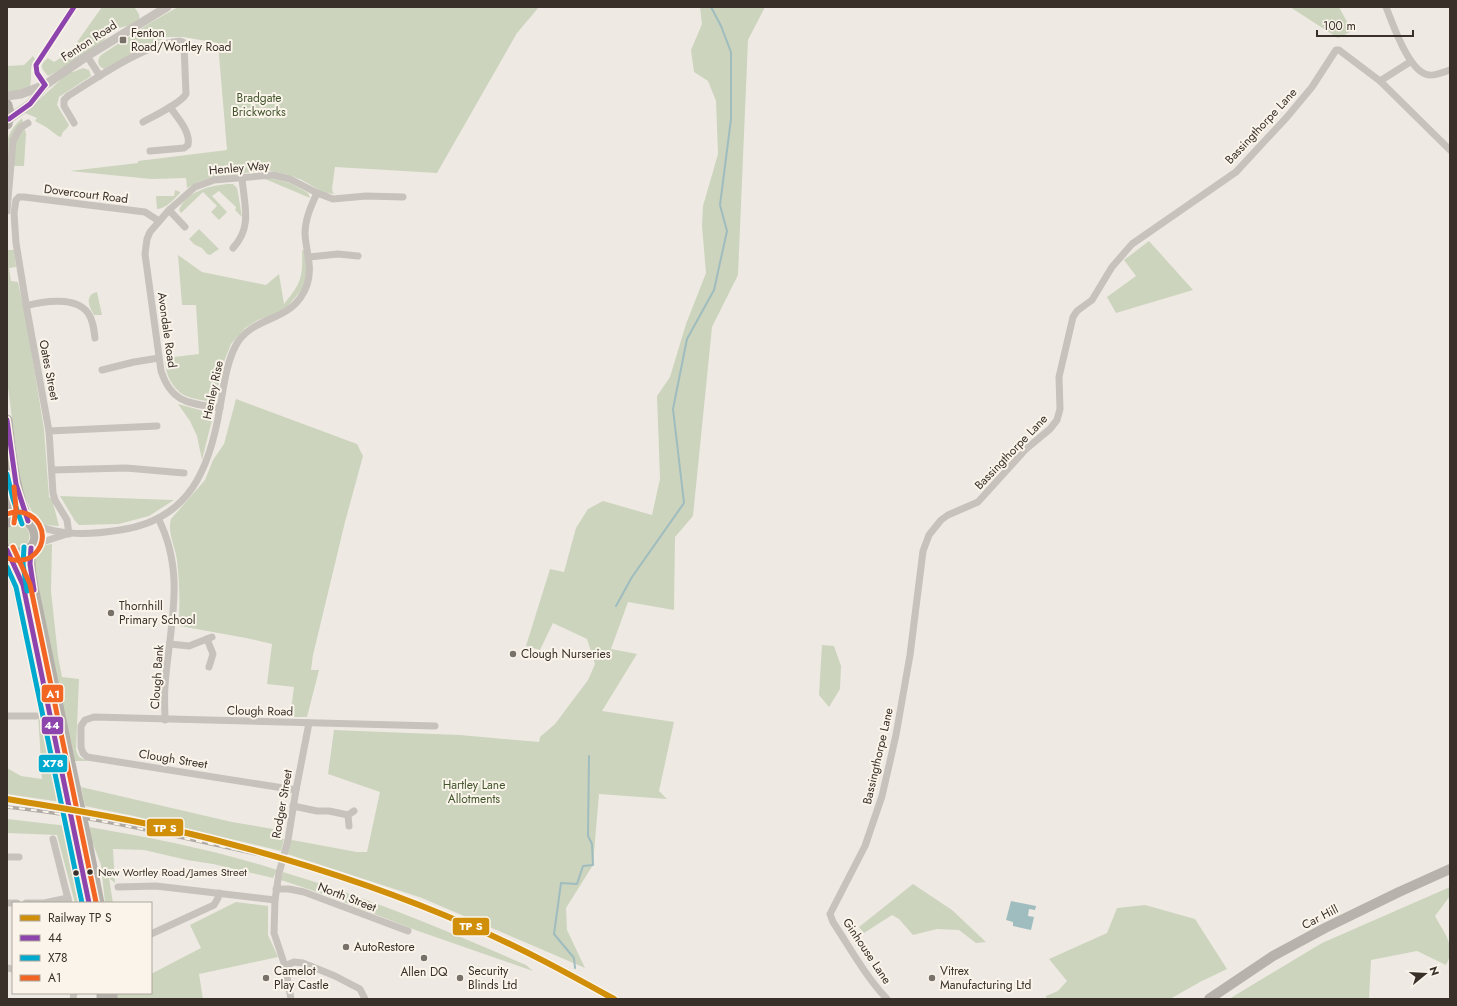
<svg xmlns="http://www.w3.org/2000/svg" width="1457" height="1006" font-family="Jost,sans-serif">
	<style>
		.green { fill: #cdd4bd }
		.water { fill: #9fbcbf }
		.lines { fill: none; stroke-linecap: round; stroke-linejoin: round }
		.stream { stroke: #9fbcbf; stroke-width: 2 }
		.minor { stroke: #c7c2bc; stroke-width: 7 }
		.tertiary { stroke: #c7c2bc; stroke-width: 9 }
		.secondary { stroke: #b8b2ac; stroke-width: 10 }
		.primary { stroke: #b6b0ab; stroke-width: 11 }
		.rail-casing { stroke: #afaaa5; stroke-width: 3.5 }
		.rail { stroke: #faf4eb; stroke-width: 2; stroke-dasharray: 6; stroke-linecap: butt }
		.primary-bridge { stroke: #b6b0ab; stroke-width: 11 }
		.bus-1-casing { stroke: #faf4eb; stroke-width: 8 }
		.bus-2-casing { stroke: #faf4eb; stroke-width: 8 }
		.bus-3-casing { stroke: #faf4eb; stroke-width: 8 }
		.bus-1 { stroke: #8e44ad; stroke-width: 5 }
		.bus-2 { stroke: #00a9ce; stroke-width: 5 }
		.bus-3 { stroke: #f26522; stroke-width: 5 }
		.rail-1-casing { stroke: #faf4eb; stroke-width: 9 }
		.rail-1 { stroke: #d18e08; stroke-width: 6 }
		.poi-dot { fill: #78716a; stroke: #faf4eb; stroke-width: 1.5 }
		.bus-dot { fill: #383029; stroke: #faf4eb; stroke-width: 1.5 }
		.labels { text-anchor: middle; stroke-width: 4; stroke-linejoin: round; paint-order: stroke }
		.bus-label { font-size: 11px; fill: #383029; stroke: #faf4eb; text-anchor: start }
		.poi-label { font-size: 12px; fill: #383029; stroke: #faf4eb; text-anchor: start }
		.street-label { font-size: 12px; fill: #383029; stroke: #faf4eb }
		.park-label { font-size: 12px; fill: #43572d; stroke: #faf4eb }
		.line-badge { stroke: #faf4eb; stroke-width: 1.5 }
		.badge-label { font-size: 11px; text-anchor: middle; font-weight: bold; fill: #fff }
	</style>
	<rect width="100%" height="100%" fill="#eeeae3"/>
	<g class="green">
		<path d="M102 7H134C137 11 142 16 138 20 130 29 116 25 108 34 105 36 107 36 105 39 99 47 58 72 48 76 42 68 38 66 48 58L54 62 70 52Z"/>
		<path d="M178 7H539L517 33 437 173 335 167 332 189 333 193 336 194 324 193 302 180 289 175 267 170 209 178 198 182 187 188 186 178 151 179 70 171 138 163V161L227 150 218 43 183 37H167L137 51 104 69C98 66 96 61 101 55L150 23Z"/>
		<polygon points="700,7 765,7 748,40 738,275 712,327 693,516 675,537 674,610 628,602 611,649 637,654 602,711 674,722 659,791 667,799 599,794 593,865 566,908 567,930 585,968 422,898 287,854 290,842 292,840 357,852 367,852 380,792 328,774 334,730 460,735 539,742 540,737 555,724 588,680 595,664 587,639 553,623 540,650 526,646 550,569 564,572 576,528 588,509 603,501 652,515 660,479 657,396 670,377 686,324 706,273 702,226 703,206 718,154 716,101 708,81 694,72 691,50 702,24"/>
		<polygon points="1290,7 1339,7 1352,31 1338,38"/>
		<path d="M33 56 35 59C28 67 33 77 30 86L17 91H7V66L24 65Z"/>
		<polygon points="83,68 89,70 91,76 59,97 57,105 69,125 68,127 63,132 61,137 58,136 46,127 35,121 37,118 25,113 69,72 73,72"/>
		<path d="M22 118 26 134 24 166H7C7 142 4 136 22 118Z"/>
		<polygon points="270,178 290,183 308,193 310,198 265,179"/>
		<path d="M227 184H233L237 188 238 193 242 217 235 210 236 208V207L219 191 212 196 227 212 219 220 211 212 217 206 203 192 181 213 179 210C187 191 209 186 227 184Z"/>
		<path d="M175 190 180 192V193C174 199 166 209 157 209L156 196H174Z"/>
		<polygon points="199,229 219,249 210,255 207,254 202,248 195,245 189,239"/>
		<polygon points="1149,241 1193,290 1116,313 1107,297 1136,276 1124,260"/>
		<polygon points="7,250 14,250 16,267 9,268 11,281 18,282 25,313 44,429 49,497 52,499 59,526 43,525 37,523 21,488 7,380"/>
		<path d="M302 250 306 251 307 275 303 288 288 306 274 315 258 320 245 328 231 344 222 367 216 398 211 402C203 400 193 399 186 396 173 390 163 372 166 358L199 354 196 305H182L178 255 202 272 266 285 279 274 284 304C301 283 303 278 302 250Z"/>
		<path d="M97 292 102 315H94C89 307 84 295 97 292Z"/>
		<path d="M236 399 357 444 363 456 345 522 313 655 311 670H319L307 717H290L294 687 267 684 272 644 246 638 180 626 181 619 179 617C180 597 179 579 177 560 175 546 167 532 171 519L205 480 213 460 224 444Z"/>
		<polygon points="178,404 207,412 211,414 212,420 202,460 197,436 190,421"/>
		<polygon points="60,496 174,500 149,516 119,524 79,525 75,521"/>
		<path d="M20 524C29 528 32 535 27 544L19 549 7 545V528L11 525Z"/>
		<polygon points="52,544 51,591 58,656 62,677 79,679 76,750 79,757 87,761 75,761 43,616 35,567 35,557 38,550 46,545"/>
		<polygon points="7,565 16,583 20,599 61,802 7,794 7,768 21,776 42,779 36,680 33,681 12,588 7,577"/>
		<polygon points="822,645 834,646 841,666 840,689 829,707 819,695"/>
		<polygon points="81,787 232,822 273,829 273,837 284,839 281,851 134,816 85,806"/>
		<polygon points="7,819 68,826 84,901 75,903 57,835 7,833"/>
		<path d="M89 827C152 838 216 850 277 870L273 878 213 864 187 860 144 850 113 849 115 883 109 878 113 903H105L101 865 92 841Z"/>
		<path d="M283 872C366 897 446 930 526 965L533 971 418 931 323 894 281 880Z"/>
		<polygon points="913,884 952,910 986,942 976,943 959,930 937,929 913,935 899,919 892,915 864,933 859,927"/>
		<path d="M1450 887V896L1435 916C1444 933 1457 946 1446 965L1417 951 1371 960 1369 999H1229L1322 943Z"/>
		<polygon points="236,902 268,906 268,935 278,957 199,974 203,999 117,999 117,993 151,993 151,974 201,948 190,925"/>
		<polygon points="1145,905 1195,919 1227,969 1200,982 1170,999 1047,999 1046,996 1058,991 1067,981 1049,959 1107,933 1117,908"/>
	</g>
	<polygon class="water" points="1011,901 1036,906 1035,910 1029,909 1028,916 1034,917 1031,930 1013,926 1013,922 1006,920"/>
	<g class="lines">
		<g class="stream">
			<polyline points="616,606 632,577 684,503 673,409 687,339 714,290 727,231 720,205 731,119 731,52 721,26 711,7"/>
			<polyline points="575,968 574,958 554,934 561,883 577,884 583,866 593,865 592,844 588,836 589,756"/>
		</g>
		<g class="minor">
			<path d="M1386 7C1393 24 1409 73 1429 75 1435 76 1444 72 1450 70"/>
			<polyline points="87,56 100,76"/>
			<polyline points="1380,81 1410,62"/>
			<polyline points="45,85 37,73 36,65 74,7"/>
			<path d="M74 123 64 106V100L68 96C98 77 145 44 180 41L183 42 184 45 186 94C181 103 154 116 143 122"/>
			<path d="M150 151 184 148 188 145C191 132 177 117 170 107"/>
			<polyline points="169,210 185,227"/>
			<polyline points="7,211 13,141 20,128 28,123"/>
			<path d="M233 248C253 227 244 204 242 178"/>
			<polyline points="309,257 338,254 358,256"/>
			<path d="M26 306C43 301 76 296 88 313 93 320 94 329 95 338"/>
			<polyline points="102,370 134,362 159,358"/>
			<path d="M220 408C190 403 172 404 161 371L145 254 147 239 150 232 169 210 195 187 214 180 273 175 290 179 317 193 333 199 366 196 403 197"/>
			<polyline points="49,431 157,426"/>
			<polyline points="52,470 126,468 184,473"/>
			<path d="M158 518C187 575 169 627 165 686 164 697 165 709 165 720"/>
			<path d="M31 524C62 536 89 535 120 530 190 520 210 468 220 407 224 386 226 364 236 345 253 314 293 324 307 285 313 267 306 252 305 234 305 219 311 206 317 193"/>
			<polyline points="69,534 67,520 55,500 53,493 49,431 27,310 16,243 14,213 16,200 19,197 24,197 145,212 159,221"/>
			<polyline points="33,545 67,534"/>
			<polyline points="207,639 213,654 209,667"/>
			<polyline points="170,644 189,646 212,637"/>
			<polyline points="7,716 36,716"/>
			<polyline points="296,790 87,757 83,753 81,747 81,726 85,720 94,717 435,726"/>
			<polyline points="293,806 317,811 329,811 348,815"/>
			<polyline points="349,826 348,815 354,811"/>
			<polyline points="53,839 69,903"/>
			<polyline points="7,857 19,857"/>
			<polyline points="118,887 156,886 275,900"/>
			<polyline points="276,889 289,889 304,892 408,931"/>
			<polyline points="7,903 17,903"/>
			<polyline points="26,903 44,903 68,898"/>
			<polyline points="151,934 214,905 218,898 219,893"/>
			<polyline points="285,966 294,962 303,963 335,976 360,989 365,999"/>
			<polyline points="7,968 13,969"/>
			<polyline points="73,999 74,993"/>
			<polyline points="291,999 285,966 274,933 275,900 279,873 288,840 296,790 309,723"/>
			<path d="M887 999C866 977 850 948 833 922L830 914 865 846 882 796 896 735 910 655 923 551 929 535 941 520 948 515 978 502 1026 449 1050 429 1057 420 1060 409 1059 377 1073 317 1077 311 1092 300 1112 267 1132 244 1236 172 1287 117 1312 87 1336 50H1339L1380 81 1450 150"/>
		</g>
		<g class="tertiary">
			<polyline points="7,96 21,94 45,85 87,56 167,7"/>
			<polyline points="9,119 30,104 45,85"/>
		</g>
		<polyline class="secondary" points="1209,999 1273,956 1325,928 1399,892 1450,869"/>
		<g class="primary">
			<polyline points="7,105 9,113 7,124"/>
			<path d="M7 420C11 454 14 490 28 521"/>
			<polyline points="7,488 9,508 7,522"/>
			<path d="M7 522C30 507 48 542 25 552 19 555 13 553 7 550"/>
			<path d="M31 548C28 561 31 574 33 587L75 787"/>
			<polyline points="7,550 23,585 64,786"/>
			<polyline points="76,842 89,903"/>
			<polyline points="87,842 99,903"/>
			<polyline points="102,993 102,999"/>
			<polyline points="112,993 112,999"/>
		</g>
		<g class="rail-casing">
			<path id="rail" d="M7 807C94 816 181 838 266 856"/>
		</g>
		<use href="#rail" class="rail"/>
		<g class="primary-bridge">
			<polyline points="64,786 76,842"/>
			<polyline points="75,787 87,842"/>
		</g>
		<g class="bus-1-casing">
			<g id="bus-1">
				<polyline points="45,85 37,73 36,65 74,7"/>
				<polyline points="9,119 30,104 45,85"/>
				<polyline points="7,420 16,484 28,521"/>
				<polyline points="31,548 30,564 34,590"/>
				<polyline points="7,550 23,585 89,903"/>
			</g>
		</g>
		<g class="bus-2-casing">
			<g id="bus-2">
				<polyline points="7,474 13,499 22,524"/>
				<polyline points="24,547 23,564 27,591"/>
				<polyline points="7,567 16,587 82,903"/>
			</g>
		</g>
		<g class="bus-3-casing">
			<g id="bus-3">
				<path d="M7 514C36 503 56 539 31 557 23 562 15 561 7 558"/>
				<polyline points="14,523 16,508 14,487"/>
				<polyline points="13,547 30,584 96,902"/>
			</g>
		</g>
		<use href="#bus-1" class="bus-1"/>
		<use href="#bus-2" class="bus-2"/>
		<use href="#bus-3" class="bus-3"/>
		<g class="rail-1-casing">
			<path id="rail-1" d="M7 799C60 808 113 816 166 828 270 852 372 883 470 926 520 947 567 973 614 999"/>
		</g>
		<use href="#rail-1" class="rail-1"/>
	</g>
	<g class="poi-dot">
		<rect x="119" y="36" width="8" height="8" rx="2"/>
		<circle cx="111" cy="613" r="4"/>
		<circle cx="513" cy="654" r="4"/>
		<circle cx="346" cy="947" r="4"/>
		<circle cx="424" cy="958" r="4"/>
		<circle cx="266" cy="978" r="4"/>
		<circle cx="460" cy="978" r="4"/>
		<circle cx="932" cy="978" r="4"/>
	</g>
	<g class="bus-dot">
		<circle cx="90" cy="872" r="3.5"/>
		<circle cx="76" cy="873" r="3.5"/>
	</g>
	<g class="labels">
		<g class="bus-label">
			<text x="98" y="876">New Wortley Road/James Street</text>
		</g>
		<g class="poi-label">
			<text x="131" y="37">Fenton<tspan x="131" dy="14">Road/Wortley Road</tspan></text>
			<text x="119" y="610">Thornhill<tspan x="119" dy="14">Primary School</tspan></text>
			<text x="521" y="658">Clough Nurseries</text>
			<text x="354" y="951">AutoRestore</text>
			<text x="274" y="975">Camelot<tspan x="274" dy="14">Play Castle</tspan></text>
			<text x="468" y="975">Security<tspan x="468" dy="14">Blinds Ltd</tspan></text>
			<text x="940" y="975">Vitrex<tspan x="940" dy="14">Manufacturing Ltd</tspan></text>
			<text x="424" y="976" text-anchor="middle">Allen DQ</text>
		</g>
		<g class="street-label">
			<text transform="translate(89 41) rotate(-33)" y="4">Fenton Road</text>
			<text transform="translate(1261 126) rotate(-47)" y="4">Bassingthorpe Lane</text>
			<text transform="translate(239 168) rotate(-5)" y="4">Henley Way</text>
			<text transform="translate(86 194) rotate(7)" y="4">Dovercourt Road</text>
			<text transform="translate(167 330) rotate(82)" y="4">Avondale Road</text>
			<text transform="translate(49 370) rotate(79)" y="4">Oates Street</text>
			<text transform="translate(213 390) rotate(-78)" y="4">Henley Rise</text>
			<text transform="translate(1011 452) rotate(-46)" y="4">Bassingthorpe Lane</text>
			<text transform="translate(157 677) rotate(-86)" y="4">Clough Bank</text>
			<text transform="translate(260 711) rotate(1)" y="4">Clough Road</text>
			<text transform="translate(878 756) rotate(-77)" y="4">Bassingthorpe Lane</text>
			<text transform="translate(173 759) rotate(9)" y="4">Clough Street</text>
			<text transform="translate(282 804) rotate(-80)" y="4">Rodger Street</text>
			<text transform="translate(347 897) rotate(21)" y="4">North Street</text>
			<text transform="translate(1320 917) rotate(-27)" y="4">Car Hill</text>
			<text transform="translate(867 951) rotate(56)" y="4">Ginhouse Lane</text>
		</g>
		<g class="park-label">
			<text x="259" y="102">Bradgate<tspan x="259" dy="14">Brickworks</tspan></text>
			<text x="474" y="789">Hartley Lane<tspan x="474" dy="14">Allotments</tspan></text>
		</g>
	</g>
	<g class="line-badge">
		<rect x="41" y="684" width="23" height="19" rx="4" fill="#f26522"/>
		<rect x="41" y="716" width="23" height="19" rx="4" fill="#8e44ad"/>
		<rect x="38" y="754" width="30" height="19" rx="4" fill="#00a9ce"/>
		<rect x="146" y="818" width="38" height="19" rx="4" fill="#d18e08"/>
		<rect x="452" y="917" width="38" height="19" rx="4" fill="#d18e08"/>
	</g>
	<g class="badge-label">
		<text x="53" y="698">A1</text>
		<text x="52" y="729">44</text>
		<text x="53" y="767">X78</text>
		<text x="165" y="832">TP S</text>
		<text x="471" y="930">TP S</text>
	</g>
	<rect width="1457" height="1006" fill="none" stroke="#383029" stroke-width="16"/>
	<rect x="12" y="902" width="140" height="92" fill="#faf4eb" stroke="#aca69d"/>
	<rect x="20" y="915" width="20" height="6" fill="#d18e08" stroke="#aca69d"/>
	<text x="48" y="922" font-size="12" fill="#383029">Railway TP S</text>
	<rect x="20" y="935" width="20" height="6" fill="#8e44ad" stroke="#aca69d"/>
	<text x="48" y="942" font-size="12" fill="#383029">44</text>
	<rect x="20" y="955" width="20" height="6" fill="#00a9ce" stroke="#aca69d"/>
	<text x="48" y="962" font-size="12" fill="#383029">X78</text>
	<rect x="20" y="975" width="20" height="6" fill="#f26522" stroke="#aca69d"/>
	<text x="48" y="982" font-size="12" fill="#383029">A1</text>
	<g transform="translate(1425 974) rotate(72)" stroke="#faf4eb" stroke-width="3" paint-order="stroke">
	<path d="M0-3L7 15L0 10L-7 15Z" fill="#383029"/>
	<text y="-6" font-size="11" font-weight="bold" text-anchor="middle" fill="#383029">N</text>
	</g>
	<path d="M1317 30v6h96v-6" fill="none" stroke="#383029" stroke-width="2"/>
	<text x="1323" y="30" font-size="12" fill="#383029" stroke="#faf4eb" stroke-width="3" paint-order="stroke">100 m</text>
</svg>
